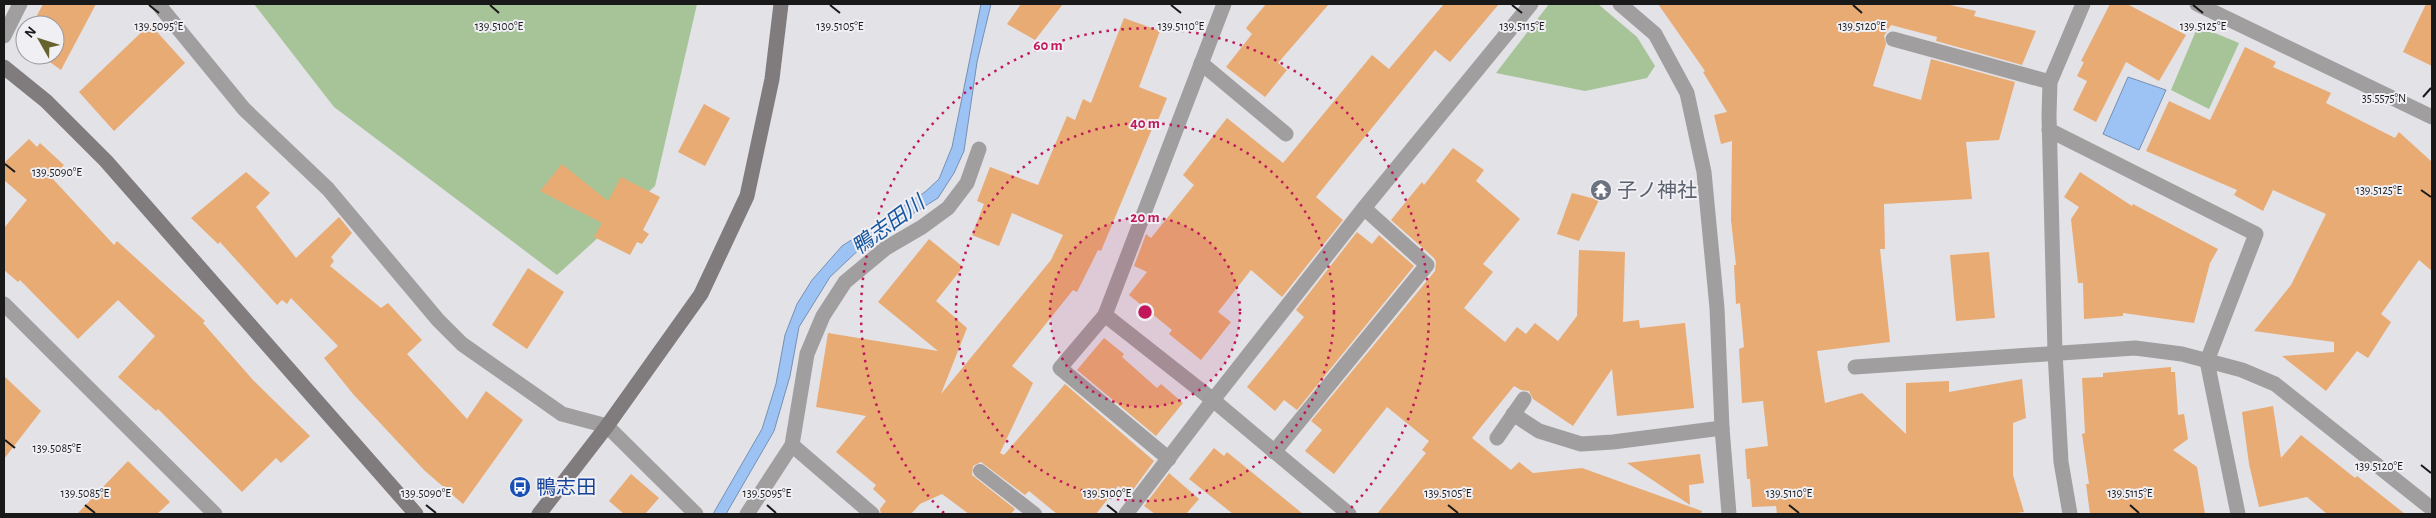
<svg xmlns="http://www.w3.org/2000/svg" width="2436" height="518" font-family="'Alegreya Sans','Noto Sans JP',sans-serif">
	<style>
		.green { fill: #a6c498 }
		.water { fill: #9dc3f5; stroke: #7590b3 }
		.building { fill: #e9ab74 }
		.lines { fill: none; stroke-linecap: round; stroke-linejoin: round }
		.lane { stroke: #a09e9e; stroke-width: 14 }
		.street { stroke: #a09e9e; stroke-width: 15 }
		.secondary { stroke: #807c7d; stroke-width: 15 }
		.ticks { fill: none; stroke: #19191a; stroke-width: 2 }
		.ring { fill: none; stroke: #c2185b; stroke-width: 2.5; stroke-dasharray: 2.5 5 }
		.labels { text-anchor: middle; stroke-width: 4; stroke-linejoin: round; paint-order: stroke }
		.worship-label { font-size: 20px; fill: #5b616d; stroke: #efeff4; text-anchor: start }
		.transit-label { font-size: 20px; fill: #164399; stroke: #efeff4; text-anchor: start }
		.water-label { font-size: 21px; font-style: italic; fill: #17569e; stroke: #efeff4 }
		.ticks-label { font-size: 12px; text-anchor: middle; fill: #19191a; stroke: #efeff4; stroke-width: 4; stroke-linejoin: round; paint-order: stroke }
		.centre { fill: #c2185b; stroke: #efeff4; stroke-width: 2.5 }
		.ring-label { font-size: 15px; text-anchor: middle; font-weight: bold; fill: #c2185b; stroke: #efeff4; stroke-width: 4; stroke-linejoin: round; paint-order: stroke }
	</style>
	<rect width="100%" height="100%" fill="#e2e2e7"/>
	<g class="green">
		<polygon points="254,4 697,4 655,186 557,275 334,107"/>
		<polygon points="1549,4 1598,4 1637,37 1655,66 1647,78 1585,91 1496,73"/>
		<polygon points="2198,26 2239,43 2209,109 2171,90"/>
	</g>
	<g class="water">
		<polygon points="981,4 991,4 977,62 964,151 954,173 938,198 866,243 830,277 799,327 790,376 774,431 726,514 713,514 762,429 776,384 785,335 797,304 812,280 842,246 925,192 939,179 952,147"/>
		<polygon points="2128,77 2166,90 2139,150 2103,134"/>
	</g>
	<g class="building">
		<polygon points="43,4 96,4 61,70 40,55 55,55 55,25 32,25"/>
		<polygon points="1021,4 1063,4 1035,40 1007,24"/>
		<polygon points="1266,4 1329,4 1278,63 1287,70 1265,97 1226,67 1252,34 1246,28"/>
		<polygon points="1444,4 1499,4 1450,62 1435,50 1316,197 1343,220 1282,297 1251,270 1218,312 1231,322 1201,360 1169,334 1172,330 1129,295 1147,272 1134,266 1146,234 1151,238 1194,185 1183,175 1227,118 1283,163 1372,55 1389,69"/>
		<polygon points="1658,4 1946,4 1976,11 1974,16 2036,31 2022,65 1936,41 1937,37 1891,25 1884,36 1886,44 1873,86 1921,100 1931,59 2015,82 1999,140 1966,142 1972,199 1884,204 1885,249 1880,249 1890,342 1817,351 1825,403 1862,393 1906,434 1906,383 1949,381 1949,392 2022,379 2026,418 2013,423 2013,475 2024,512 2009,514 1777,514 1776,506 1752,507 1750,479 1747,479 1745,449 1768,446 1763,401 1742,403 1739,349 1744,347 1740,303 1736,304 1734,265 1736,265 1731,220 1732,141 1721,144 1714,115 1727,112 1703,72 1705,71"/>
		<polygon points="2110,4 2127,4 2186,35 2159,81 2126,62 2096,122 2073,110 2087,81 2077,76 2084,62 2081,61"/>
		<polygon points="2426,4 2432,4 2432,66 2403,52"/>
		<polygon points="1124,18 1160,31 1139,87 1167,98 1156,125 1154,124 1101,251 1098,250 1077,292 1073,290 1012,366 1033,383 1000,453 1004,455 1065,384 1154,461 1130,494 1118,486 1096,514 1057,514 1029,491 1025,495 981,462 973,466 972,475 1015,509 1011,514 969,514 942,494 920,504 911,514 881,514 880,509 886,501 873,489 876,485 836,452 866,416 816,407 828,333 938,351 878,302 929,239 963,267 936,301 967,328 941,394 1051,260 1063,235 1012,213 999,246 972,235 984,204 977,201 990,167 1038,185 1067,116 1075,120 1083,99 1091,103"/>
		<polygon points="150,24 185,63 114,131 79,92"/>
		<polygon points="2245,47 2276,62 2273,67 2331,93 2326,103 2395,138 2399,132 2432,162 2432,271 2419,260 2381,314 2391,322 2368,358 2357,351 2326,391 2282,356 2334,352 2334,342 2254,331 2291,285 2326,214 2273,190 2263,211 2234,195 2237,190 2146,151 2169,101 2210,120"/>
		<polygon points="704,104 730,118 705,166 678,152"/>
		<polygon points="29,139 37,147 40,143 64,165 52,178 114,245 117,241 205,321 203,323 253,380 310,436 281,463 276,458 242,492 158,409 156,411 118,377 155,336 118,300 78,339 20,280 18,282 4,270 4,228 27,200 4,180 4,163"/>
		<polygon points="1453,148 1484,170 1476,181 1520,219 1483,264 1493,272 1464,308 1505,342 1517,327 1526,334 1535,323 1558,341 1577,316 1579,250 1625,252 1623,322 1639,320 1640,328 1685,323 1694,408 1617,416 1612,369 1573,426 1533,399 1529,391 1521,390 1514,386 1472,438 1511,470 1519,462 1533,473 1582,468 1702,511 1701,514 1377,514 1426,453 1422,450 1429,441 1387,407 1334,474 1305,451 1322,430 1311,421 1435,271 1436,262 1434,258 1391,220 1422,182 1424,185"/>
		<polygon points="562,164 608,201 621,177 660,197 643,230 649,234 642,244 637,242 630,255 594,237 602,223 540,191"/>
		<polygon points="246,172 270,193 256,207 296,258 339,217 352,233 331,257 334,261 330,266 381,308 388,303 422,340 407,354 467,419 486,391 523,420 463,504 424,470 353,394 324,358 338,346 291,298 287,304 282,300 277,305 220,242 218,244 191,218"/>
		<polygon points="2080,172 2132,206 2133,204 2218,249 2210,263 2194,323 2123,313 2123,316 2084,319 2083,283 2078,283 2071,219 2079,207 2064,197"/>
		<polygon points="1572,193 1599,200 1579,241 1557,234"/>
		<polygon points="1357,232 1372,244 1379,235 1414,266 1297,410 1284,400 1275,411 1247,387 1304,317 1296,310"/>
		<polygon points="1989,252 1995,318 1956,321 1950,255"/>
		<polygon points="528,268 564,292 527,349 492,325"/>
		<polygon points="1104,338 1124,354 1122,357 1157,388 1161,384 1183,403 1156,436 1077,370"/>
		<polygon points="2171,367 2171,372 2175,372 2178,415 2184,414 2188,439 2173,450 2197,467 2205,514 2090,514 2086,484 2089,484 2082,434 2085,433 2082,378 2103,377 2103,373"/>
		<polygon points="4,376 41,411 4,459"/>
		<polygon points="2273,406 2281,458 2301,435 2355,478 2357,476 2405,514 2327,514 2307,497 2259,507 2249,464 2242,412"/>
		<polygon points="1214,448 1224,456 1227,452 1303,514 1233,514 1189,479"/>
		<polygon points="1700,454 1704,483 1689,485 1690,505 1627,463"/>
		<polygon points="128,461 170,502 157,514 77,514"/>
		<polygon points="1169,473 1199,499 1186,514 1155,514 1144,506"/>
		<polygon points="631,474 659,498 645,514 624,514 609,501"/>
	</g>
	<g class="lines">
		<polyline class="lane" points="980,471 1035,514"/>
		<g class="street">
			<polyline points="158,4 244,109 328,189 438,320 462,344 562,414 607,426 696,514"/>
			<polyline points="1224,4 1105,315 1213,400 1349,514"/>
			<polyline points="1620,4 1655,34 1687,93 1704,172 1717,308 1722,428 1729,514"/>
			<polyline points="2197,4 2432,117"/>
			<polyline points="4,36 20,4"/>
			<polyline points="1893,39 2050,82"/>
			<polyline points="1201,63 1286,134"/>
			<polyline points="2049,130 2256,234 2207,361 2238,514"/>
			<polyline points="4,304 215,514"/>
			<polyline points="1105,315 1060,368 1169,459"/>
			<polyline points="1855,367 2135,348 2182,354 2242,370 2275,384 2432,509"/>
			<polyline points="1513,414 1539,431 1581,444 1613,442 1722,428"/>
			<polyline points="1497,438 1524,399"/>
			<polyline points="792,445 872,514"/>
			<polyline points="1274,452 1427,265 1364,208"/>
			<polyline points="747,514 792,445 807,354 823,316 845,282 886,248 922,227 948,208 967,183 979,149"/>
			<polyline points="1126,514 1213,400 1364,208 1531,4"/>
			<polyline points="2070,514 2061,462 2055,352 2049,115 2050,82 2083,4"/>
		</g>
		<g class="secondary">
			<polyline points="4,67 46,101 106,161 416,514"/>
			<polyline points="539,514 607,426 701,294 747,196 772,79 781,4"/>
		</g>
	</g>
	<path class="ticks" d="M149 5 159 13M490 5 499 13M830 5 840 13M1171 5 1181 13M1512 5 1522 13M1853 5 1862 13M2193 5 2203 13M2423 97 2431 88M5 164 15 172M2421 190 2431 197M5 440 15 448M2421 465 2431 473M85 505 95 513M426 505 436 513M767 505 776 513M1107 505 1117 513M1448 505 1458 513M1789 505 1799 513M2130 505 2139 513"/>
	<circle cx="1145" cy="312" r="95" fill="#c2185b" fill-opacity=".12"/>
	<g class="ring">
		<circle cx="1145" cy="312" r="95"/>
		<circle cx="1145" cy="312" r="189"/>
		<path d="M944 513A284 284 0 1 1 1346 513"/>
	</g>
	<defs>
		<g id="temple-disc" transform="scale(1.125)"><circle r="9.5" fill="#6b7280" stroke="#efeff4"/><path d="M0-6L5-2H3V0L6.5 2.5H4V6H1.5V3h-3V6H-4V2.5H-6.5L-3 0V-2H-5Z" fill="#fff"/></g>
		<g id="bus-disc" transform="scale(1.125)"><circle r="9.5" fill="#1a4fb4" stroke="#efeff4"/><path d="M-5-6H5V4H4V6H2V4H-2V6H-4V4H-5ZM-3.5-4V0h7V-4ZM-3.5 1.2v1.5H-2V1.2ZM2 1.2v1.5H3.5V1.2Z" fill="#fff"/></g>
	</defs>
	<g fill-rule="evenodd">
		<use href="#temple-disc" x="1601" y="190"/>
		<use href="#bus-disc" x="520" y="487"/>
	</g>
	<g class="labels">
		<g class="worship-label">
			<text x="1617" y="197">子ノ神社</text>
		</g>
		<g class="transit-label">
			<text x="536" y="494">鴨志田</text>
		</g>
		<g class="water-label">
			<text transform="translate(888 225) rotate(-36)" y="7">鴨志田川</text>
		</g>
	</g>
	<g class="ticks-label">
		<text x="159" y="30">139.5095°E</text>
		<text x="1181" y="30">139.5110°E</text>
		<text x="1522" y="30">139.5115°E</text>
		<text x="499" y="30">139.5100°E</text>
		<text x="840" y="30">139.5105°E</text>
		<text x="1862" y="30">139.5120°E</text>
		<text x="2203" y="30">139.5125°E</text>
		<text x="2384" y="102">35.5575°N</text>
		<text x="57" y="176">139.5090°E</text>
		<text x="2379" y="194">139.5125°E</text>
		<text x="57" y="452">139.5085°E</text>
		<text x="2379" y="470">139.5120°E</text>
		<text x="85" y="497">139.5085°E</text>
		<text x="426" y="497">139.5090°E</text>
		<text x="767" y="497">139.5095°E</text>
		<text x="1107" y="497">139.5100°E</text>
		<text x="1448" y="497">139.5105°E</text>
		<text x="1789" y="497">139.5110°E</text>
		<text x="2130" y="497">139.5115°E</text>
	</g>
	<circle cx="1145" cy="312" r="8" class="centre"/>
	<g class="ring-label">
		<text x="1048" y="50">60 m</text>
		<text x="1145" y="128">40 m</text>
		<text x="1145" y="222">20 m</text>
	</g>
	<rect width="2436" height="518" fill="none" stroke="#19191a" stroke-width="10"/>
	<g transform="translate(40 40) rotate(309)"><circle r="24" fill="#efeff4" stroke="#99999d"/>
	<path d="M0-4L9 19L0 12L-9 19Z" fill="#67632f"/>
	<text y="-8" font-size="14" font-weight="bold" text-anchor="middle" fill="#19191a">N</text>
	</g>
</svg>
